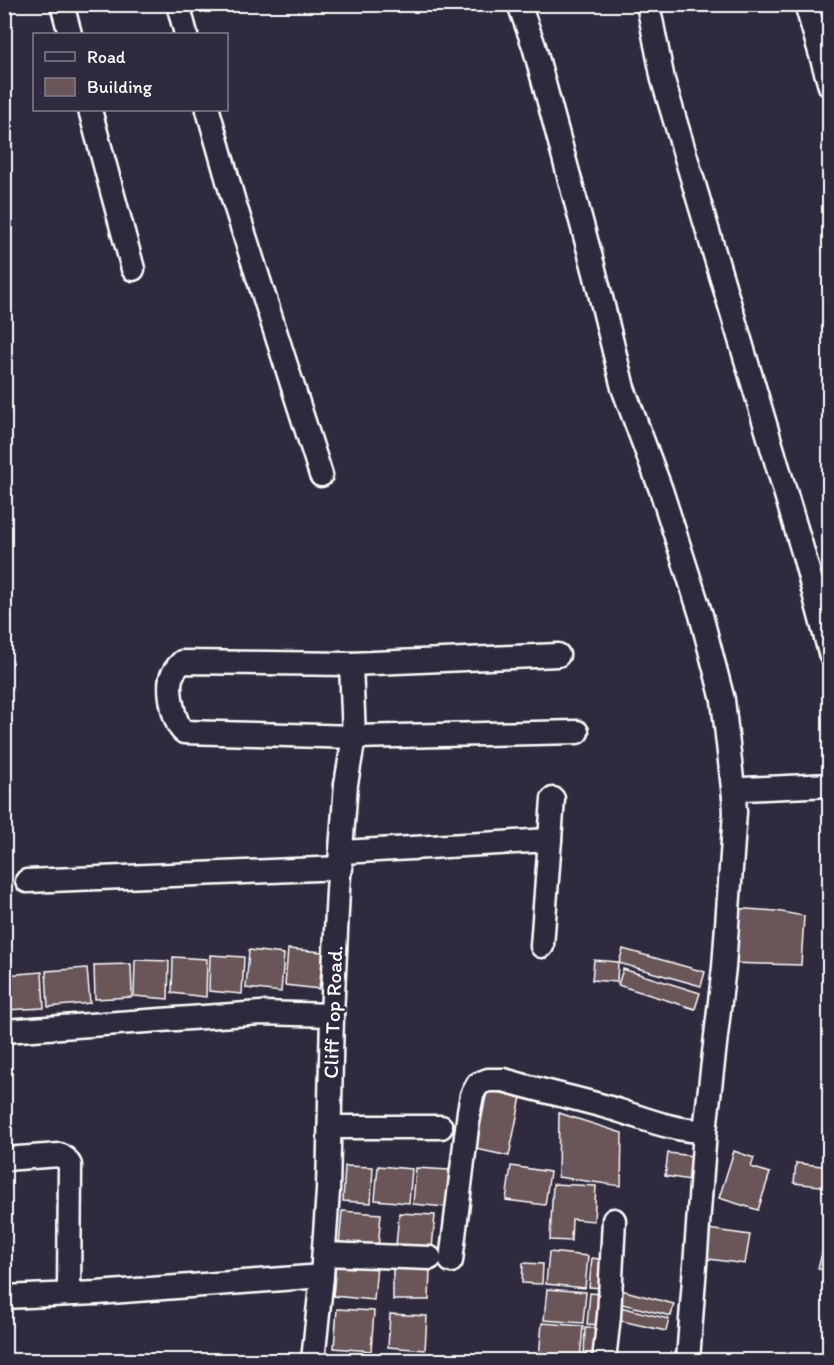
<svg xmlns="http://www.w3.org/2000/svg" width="834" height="1365" font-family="Itim,sans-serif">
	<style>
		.building { fill: #6a5558; stroke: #fff; stroke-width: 1.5 }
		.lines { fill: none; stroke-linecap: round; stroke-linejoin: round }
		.street-casing { stroke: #fff; stroke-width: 27 }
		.street { stroke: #2f2a3d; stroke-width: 22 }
		.labels { text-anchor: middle; stroke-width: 4.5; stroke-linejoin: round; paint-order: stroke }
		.street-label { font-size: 21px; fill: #fff; stroke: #2f2a3d }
	</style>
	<rect width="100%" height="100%" fill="#2f2a3d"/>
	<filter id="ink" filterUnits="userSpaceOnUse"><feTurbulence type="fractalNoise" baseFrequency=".0167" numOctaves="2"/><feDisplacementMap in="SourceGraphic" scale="12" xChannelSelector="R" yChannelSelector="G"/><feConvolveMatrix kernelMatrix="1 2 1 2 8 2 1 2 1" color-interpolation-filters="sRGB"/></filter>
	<g filter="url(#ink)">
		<g class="building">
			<polygon points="733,908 776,911 804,916 801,965 728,963"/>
			<polygon points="288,949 323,952 319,989 285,985"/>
			<polygon points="623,949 705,972 701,986 619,963"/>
			<polygon points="249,950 284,954 281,992 246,988"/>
			<polygon points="210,955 244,957 242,994 209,991"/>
			<polygon points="173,957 207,959 206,997 172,993"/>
			<polygon points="135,960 169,961 168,999 134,996"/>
			<polygon points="594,960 618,962 617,982 592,980"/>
			<polygon points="131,964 132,997 95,999 94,965"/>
			<polygon points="87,968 90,1003 48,1007 46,971"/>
			<polygon points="623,969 700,993 695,1009 618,985"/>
			<polygon points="42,972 44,1008 5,1010 5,975"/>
			<polygon points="487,1090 521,1097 509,1156 476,1149"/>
			<polygon points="559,1113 622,1133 621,1186 558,1177"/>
			<polygon points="734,1151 754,1158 751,1167 770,1173 758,1210 719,1198"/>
			<polygon points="668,1153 693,1156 690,1180 665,1176"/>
			<polygon points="796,1163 830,1167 828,1187 794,1183"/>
			<polygon points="345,1166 373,1167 371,1203 343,1201"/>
			<polygon points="378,1166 412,1169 409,1203 375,1200"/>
			<polygon points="511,1166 550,1172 545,1205 506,1200"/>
			<polygon points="416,1168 449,1170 446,1207 413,1204"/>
			<polygon points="553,1184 596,1186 594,1221 572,1219 571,1241 550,1240"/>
			<polygon points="342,1211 381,1214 378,1248 339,1245"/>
			<polygon points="399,1213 435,1215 432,1249 396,1246"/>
			<polygon points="707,1229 750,1235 745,1264 702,1258"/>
			<polygon points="823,1249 830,1250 830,1271 818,1269"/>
			<polygon points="549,1252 588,1256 585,1288 546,1284"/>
			<polygon points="592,1258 605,1260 602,1288 589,1287"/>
			<polygon points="336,1262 377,1265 374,1300 333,1296"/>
			<polygon points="523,1263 543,1264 542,1284 522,1283"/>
			<polygon points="393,1268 430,1268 429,1300 393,1300"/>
			<polygon points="547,1289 586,1292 583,1323 544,1320"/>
			<polygon points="621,1290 674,1304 671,1316 618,1303"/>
			<polygon points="590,1293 601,1294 599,1325 587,1324"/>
			<polygon points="620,1307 669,1319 666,1331 617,1320"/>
			<polygon points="337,1309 374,1311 371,1351 334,1348"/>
			<polygon points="390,1314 427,1316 425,1350 388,1347"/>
			<polygon points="542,1323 583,1326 580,1360 539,1358"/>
			<polygon points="585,1328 597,1328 597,1360 584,1360"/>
		</g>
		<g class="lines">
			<g class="street-casing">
				<g id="street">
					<polyline points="62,4 70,34"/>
					<polyline points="178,4 186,34"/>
					<polyline points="519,4 534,46 595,273 623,388 661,490 701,615 723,700 734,797"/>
					<polyline points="648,4 663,80 803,552 830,653"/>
					<polyline points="806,4 830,86"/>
					<polyline points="90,110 133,269"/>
					<polyline points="208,110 234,202 321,475"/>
					<path d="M558 655 351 664 182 662C177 667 173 672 171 678 168 691 174 725 184 732L354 737 577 732"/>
					<polyline points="342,852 550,840"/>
					<polyline points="27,881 341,868"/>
					<polyline points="542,946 553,799"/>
					<polyline points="4,1031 261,1013 332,1015"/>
					<polyline points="330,1127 441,1127"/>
					<polyline points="4,1159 60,1155 66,1159 70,1165 69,1293"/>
					<polyline points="324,1254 430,1258"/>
					<path d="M451 1261 469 1111 472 1095 478 1084 488 1080H504C543 1092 582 1099 620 1111 648 1120 675 1131 705 1131"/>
					<polyline points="4,1297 97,1293 322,1276"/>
					<polyline points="313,1360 322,1276 328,1191 332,1015 338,890 346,784 354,737 351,664"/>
					<polyline points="604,1360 609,1316 614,1220"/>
					<polyline points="688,1360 705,1131 724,967 735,812 734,797 743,789 830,785"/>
				</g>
			</g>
			<use href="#street" class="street"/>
		</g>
	</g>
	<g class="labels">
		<g class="street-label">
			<text transform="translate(333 1012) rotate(-88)" y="7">Cliff Top Road.</text>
		</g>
	</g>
	<rect width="834" height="1365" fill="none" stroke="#2f2a3d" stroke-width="24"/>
	<rect x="12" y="12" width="810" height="1341" fill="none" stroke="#fff" stroke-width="2" filter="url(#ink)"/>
	<rect x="33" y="33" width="195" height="78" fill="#2f2a3d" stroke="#827f8b" stroke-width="1.5"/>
	<rect x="45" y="52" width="30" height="9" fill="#2f2a3d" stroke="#827f8b" stroke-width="1.5"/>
	<text x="87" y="63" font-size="18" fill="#ffffff">Road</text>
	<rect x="45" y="78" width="30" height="18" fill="#6a5558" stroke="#827f8b" stroke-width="1.5"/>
	<text x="87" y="93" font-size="18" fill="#ffffff">Building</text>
</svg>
